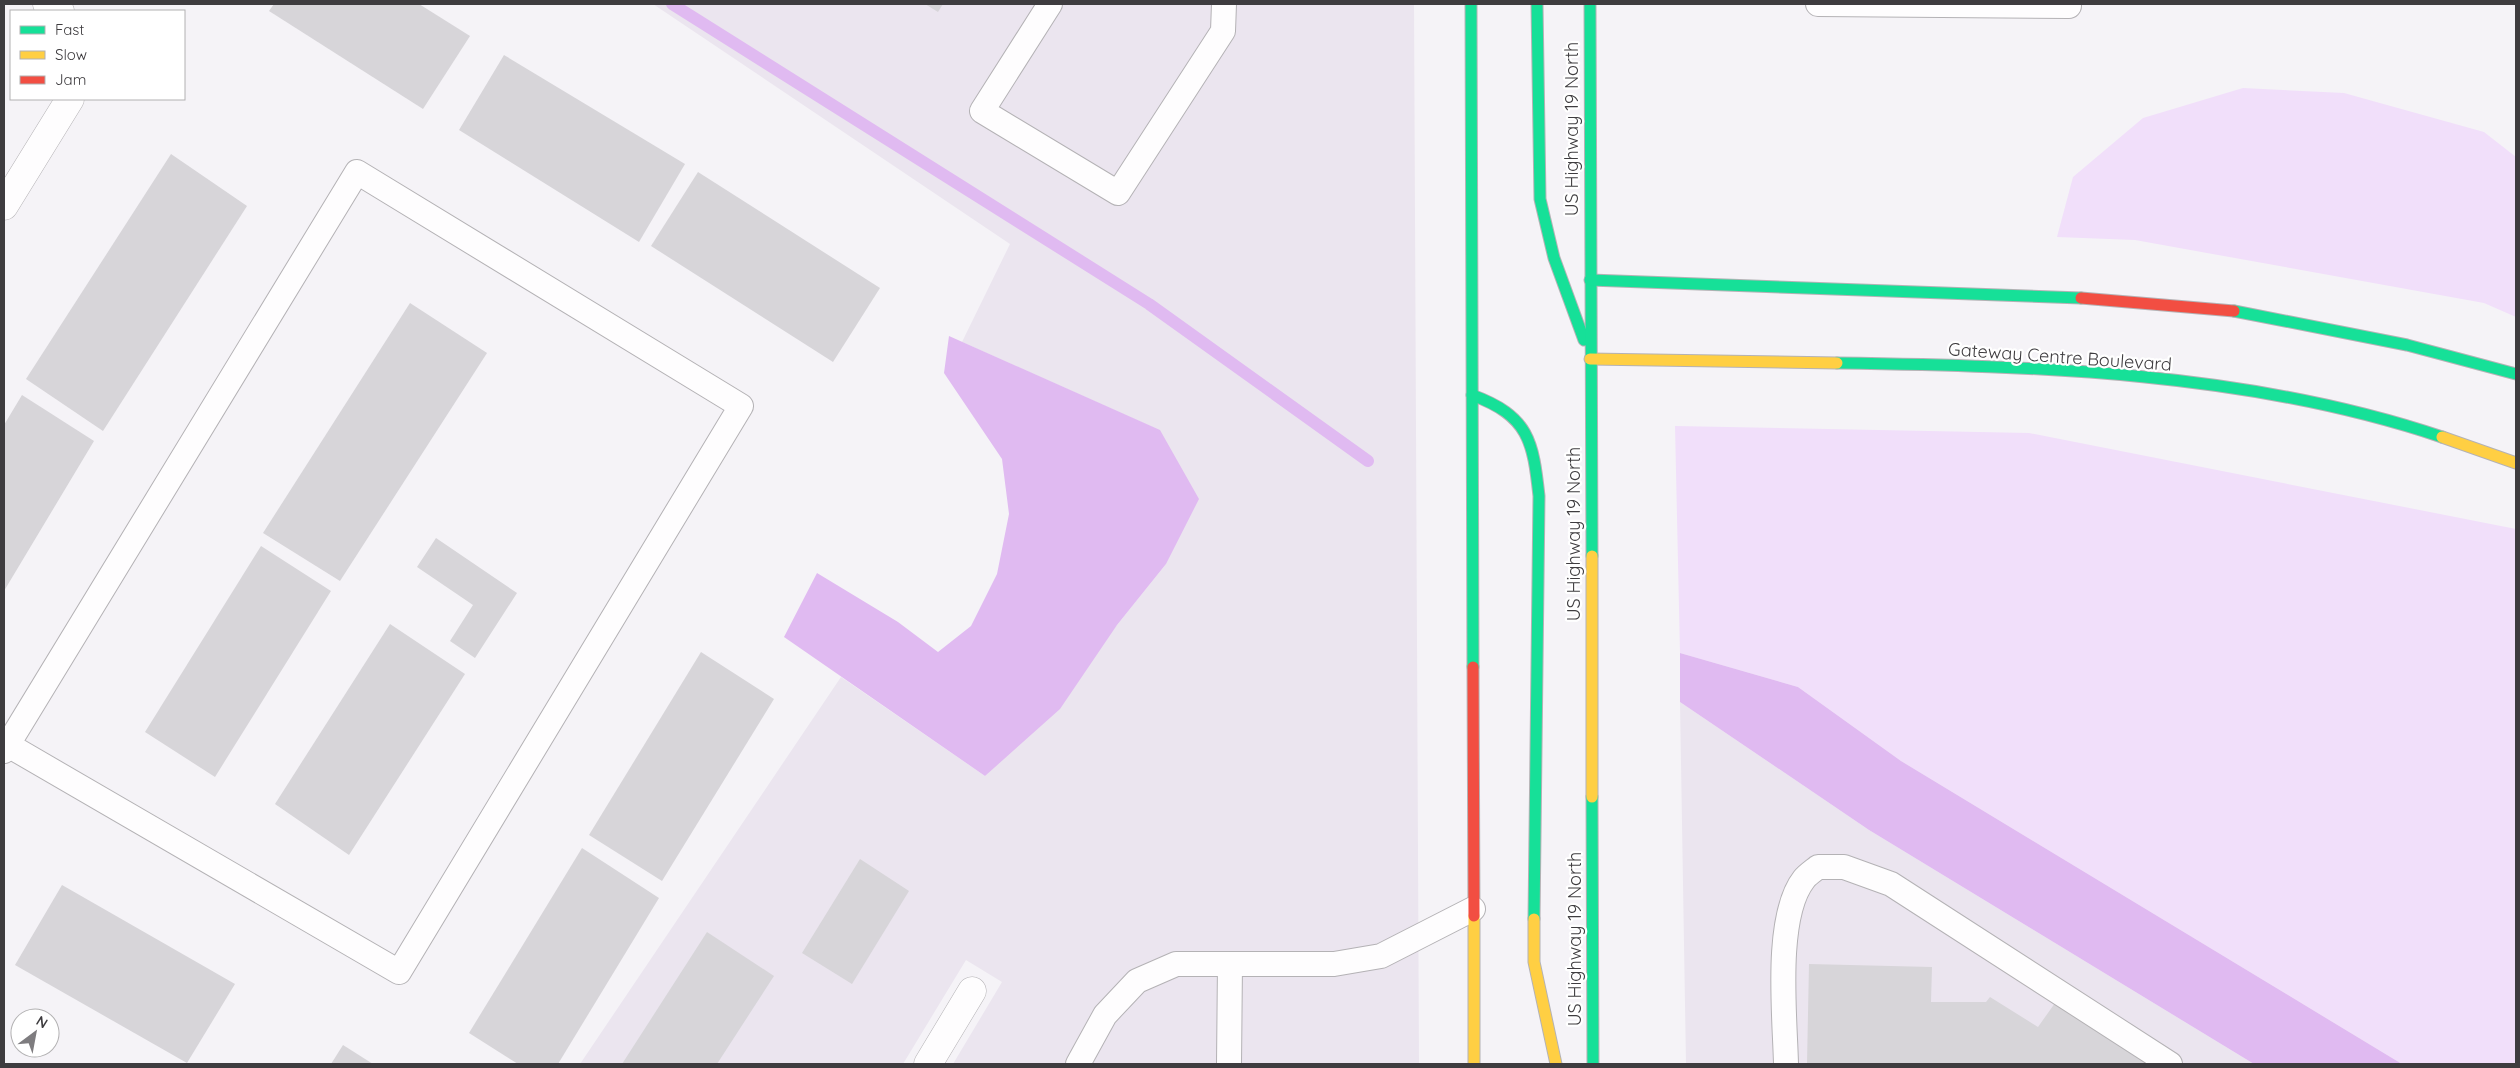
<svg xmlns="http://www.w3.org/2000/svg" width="2520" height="1068" font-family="Quicksand,sans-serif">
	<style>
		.built { fill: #ebe5ef }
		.green { fill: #f1dffa }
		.water { fill: #e0baf1 }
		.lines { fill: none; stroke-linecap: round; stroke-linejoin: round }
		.stream { stroke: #e0baf1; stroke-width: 12 }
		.building { fill: #d7d5d9 }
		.lane-casing { stroke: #b4b2b5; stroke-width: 26 }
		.street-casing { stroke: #b4b2b5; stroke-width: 29 }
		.fast-casing { stroke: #b4b2b5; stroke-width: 13 }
		.slow-casing { stroke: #b4b2b5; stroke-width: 13 }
		.jam-casing { stroke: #b4b2b5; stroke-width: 13 }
		.lane { stroke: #fefdfe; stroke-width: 24 }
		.street { stroke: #fefdfe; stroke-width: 28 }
		.fast { stroke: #16e098; stroke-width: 11 }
		.slow { stroke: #ffcf43; stroke-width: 11 }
		.jam { stroke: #f24e42; stroke-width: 11 }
		.labels { text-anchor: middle; stroke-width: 4.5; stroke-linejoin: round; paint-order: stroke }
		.street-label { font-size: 18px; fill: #3e3c3f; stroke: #fff }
	</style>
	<rect width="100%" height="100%" fill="#f5f3f7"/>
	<g class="built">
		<polygon points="653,4 1414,4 1419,1064 953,1064 1002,982 966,960 903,1064 580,1064 841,677 985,776 1117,625 1166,564 1164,440 1159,430 962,342 1010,244"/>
		<polygon points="1680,702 1869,830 2254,1064 1686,1064"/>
	</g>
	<g class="green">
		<polygon points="2243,88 2344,93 2484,132 2516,157 2516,317 2484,303 2135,240 2057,237 2073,177 2143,118"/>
		<polygon points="1675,426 2029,433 2516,529 2516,1064 2402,1064 1901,761 1798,687 1680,653"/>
	</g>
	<g class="water">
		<polygon points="949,336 1160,430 1199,499 1166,564 1117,625 1060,709 985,776 784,637 817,573 898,622 938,652 971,626 997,574 1009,514 1002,459 944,373"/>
		<polygon points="1680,653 1798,687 1901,761 2402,1064 2254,1064 1869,830 1680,702"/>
	</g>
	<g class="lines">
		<polyline class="stream" points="672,4 1149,304 1368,461"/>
	</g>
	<g class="building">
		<polygon points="274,4 419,4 470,36 423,109 269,11"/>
		<polygon points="925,4 943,4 938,12"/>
		<polygon points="504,55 685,164 639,242 459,130"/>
		<polygon points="171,154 247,206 103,431 26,379"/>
		<polygon points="698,172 880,288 833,362 651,246"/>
		<polygon points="410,303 487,353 340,581 263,533"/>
		<polygon points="22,395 94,441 4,591 4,425"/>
		<polygon points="436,538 517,593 475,658 450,641 473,605 417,567"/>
		<polygon points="261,546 331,591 215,777 145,732"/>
		<polygon points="390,624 465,674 349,855 275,804"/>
		<polygon points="701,652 774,699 662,881 589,835"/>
		<polygon points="582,848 659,898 558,1064 518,1064 469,1033"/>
		<polygon points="860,859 909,891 852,984 802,953"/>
		<polygon points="62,885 235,984 187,1063 15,965"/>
		<polygon points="707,932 774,976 717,1064 622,1064"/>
		<polygon points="1809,964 1932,967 1931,1002 1986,1002 1990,997 2038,1027 2055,1003 2148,1064 1807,1064"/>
		<polygon points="343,1045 373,1064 331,1064"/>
	</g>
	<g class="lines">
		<g class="lane-casing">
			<g id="lane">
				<polyline points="1050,4 982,111 1118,193 1223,31 1224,4"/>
				<polyline points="1818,4 2069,6 2069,4"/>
				<polyline points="4,751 357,172 741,406 399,972 8,745"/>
				<polyline points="1078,1064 1105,1015 1137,981 1176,964 1334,964 1381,956 1473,909"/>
				<polyline points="1229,1064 1230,964"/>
				<path d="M1786 1064C1785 1018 1774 917 1804 879 1807 875 1813 871 1818 867H1844L1891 884 2170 1064"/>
			</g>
		</g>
		<g class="street-casing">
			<g id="street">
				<polyline points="47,4 60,11"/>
				<polyline points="4,206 70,99"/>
				<polyline points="928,1064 972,991"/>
			</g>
		</g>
		<g class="fast-casing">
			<g id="fast">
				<polyline points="1471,4 1473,667"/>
				<polyline points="1537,4 1540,199 1554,258 1584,340"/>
				<polyline points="1590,4 1592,556"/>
				<polyline points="1590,280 2081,298"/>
				<polyline points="2234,311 2407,345 2516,374"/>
				<path d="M1837 363C2039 366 2249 372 2442 437"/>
				<path d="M1472 395C1529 416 1533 441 1539 496L1534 919"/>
				<polyline points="1592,797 1593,1064"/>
			</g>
		</g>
		<g class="slow-casing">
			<g id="slow">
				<polyline points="1590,359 1837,363"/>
				<polyline points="2442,437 2516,463"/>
				<polyline points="1592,556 1592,797"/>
				<polyline points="1474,916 1474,1064"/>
				<polyline points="1534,919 1534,962 1556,1064"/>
			</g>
		</g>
		<g class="jam-casing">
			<g id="jam">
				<polyline points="2081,298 2234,311"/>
				<polyline points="1473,667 1474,916"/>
			</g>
		</g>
		<use href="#lane" class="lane"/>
		<use href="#street" class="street"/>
		<use href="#fast" class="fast"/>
		<use href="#slow" class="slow"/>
		<use href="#jam" class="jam"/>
	</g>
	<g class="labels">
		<g class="street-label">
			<text transform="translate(1572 129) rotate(-90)" y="6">US Highway 19 North</text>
			<text transform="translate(2060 357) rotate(4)" y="6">Gateway Centre Boulevard</text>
			<text transform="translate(1574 534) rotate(-90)" y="6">US Highway 19 North</text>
			<text transform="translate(1575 939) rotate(-90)" y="6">US Highway 19 North</text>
		</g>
	</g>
	<rect width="2520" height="1068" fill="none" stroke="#3e3c3f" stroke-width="10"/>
	<rect x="10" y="10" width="175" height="90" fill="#ffffff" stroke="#b2b1b2"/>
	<rect x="20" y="26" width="25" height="8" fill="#16e098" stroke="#b2b1b2"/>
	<text x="55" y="35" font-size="15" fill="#3e3c3f">Fast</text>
	<rect x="20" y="51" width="25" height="8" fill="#ffcf43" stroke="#b2b1b2"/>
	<text x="55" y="60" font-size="15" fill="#3e3c3f">Slow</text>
	<rect x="20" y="76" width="25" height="8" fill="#f24e42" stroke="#b2b1b2"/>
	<text x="55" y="85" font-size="15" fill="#3e3c3f">Jam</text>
	<g transform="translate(35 1033) rotate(32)"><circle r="24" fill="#ffffff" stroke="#b2b1b2"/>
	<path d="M0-4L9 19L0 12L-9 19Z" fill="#7e7c7f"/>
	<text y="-8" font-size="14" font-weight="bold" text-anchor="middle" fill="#3e3c3f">N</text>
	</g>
</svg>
